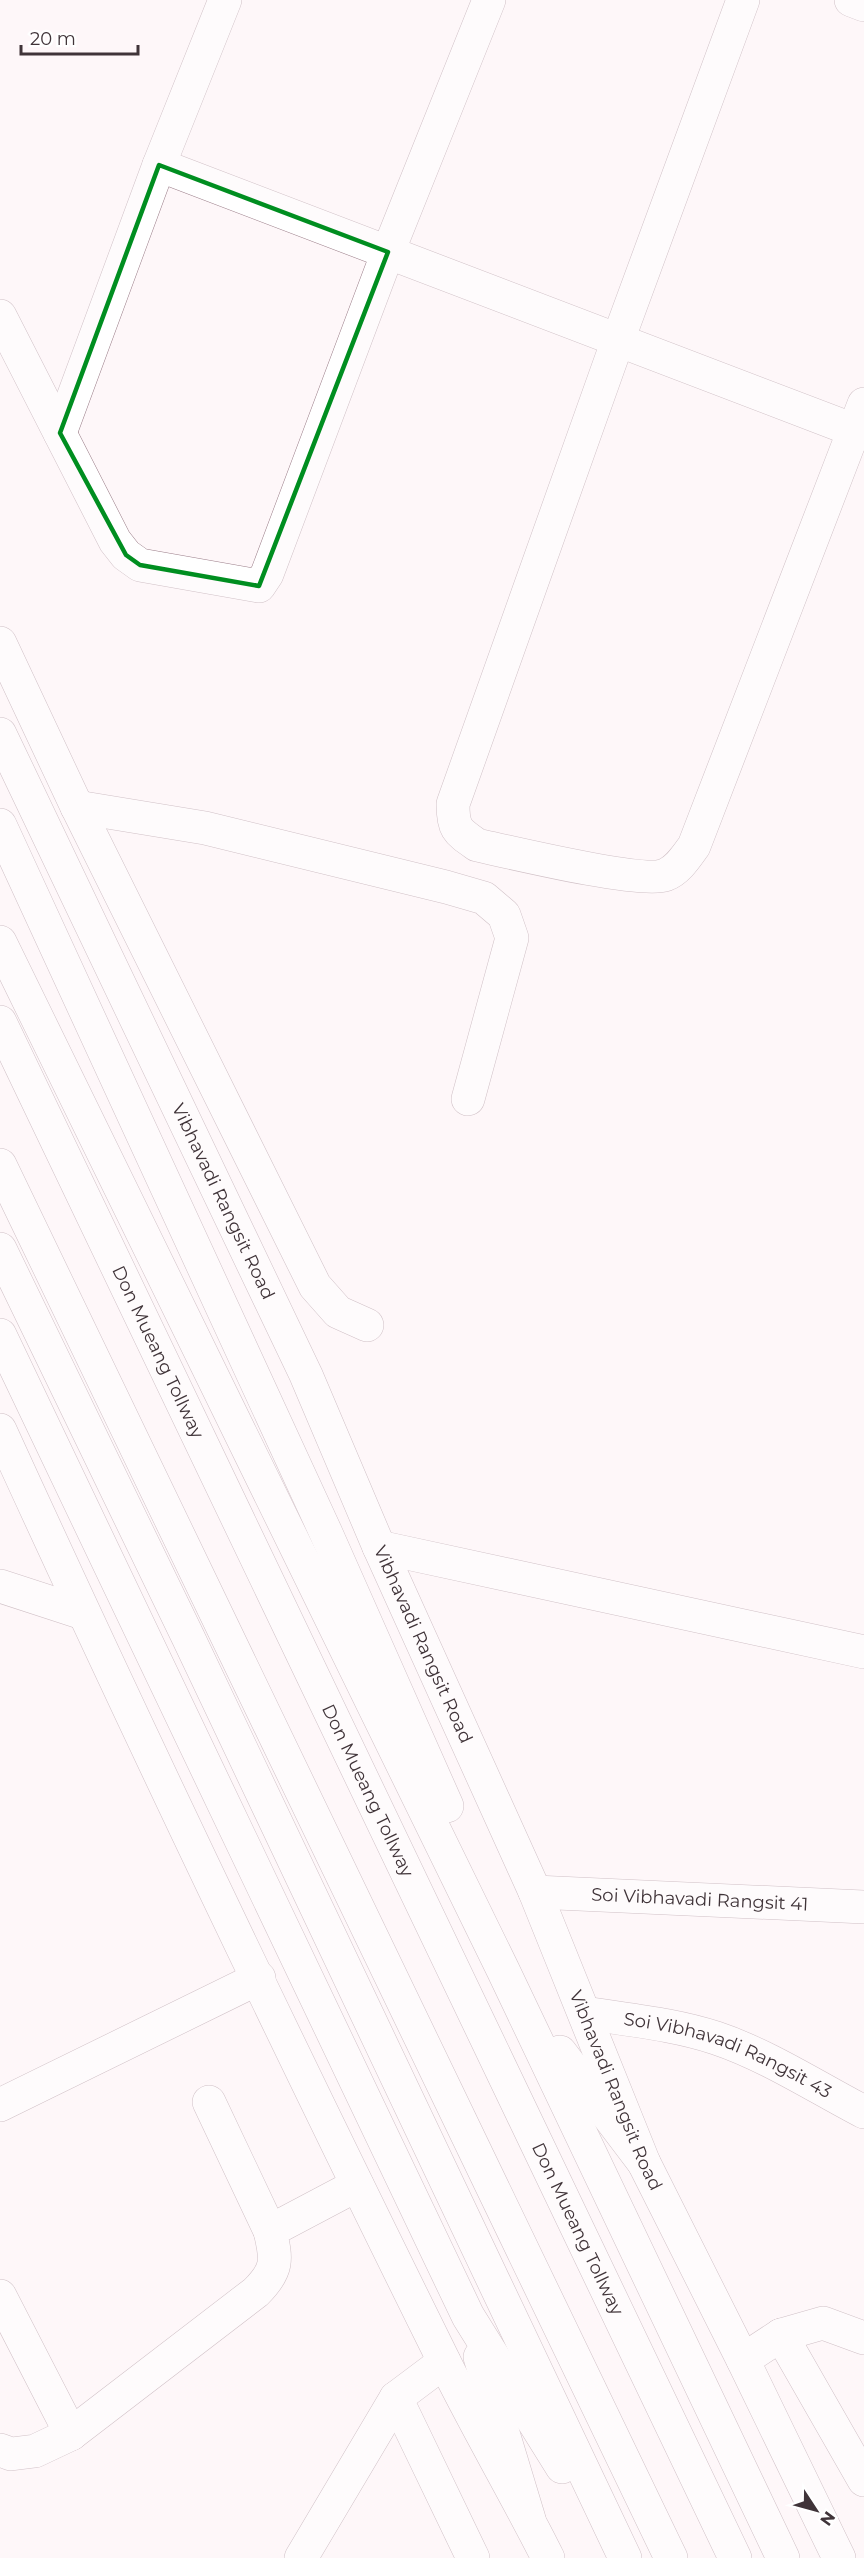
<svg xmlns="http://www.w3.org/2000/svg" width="864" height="2558" font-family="Montserrat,sans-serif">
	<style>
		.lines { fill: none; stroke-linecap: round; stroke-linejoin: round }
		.minor-casing { stroke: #9b7e89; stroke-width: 34 }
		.major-casing { stroke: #9b7e89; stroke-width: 34 }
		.highway-casing { stroke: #9b7e89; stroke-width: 34 }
		.minor { stroke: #fff; stroke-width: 33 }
		.major { stroke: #fff; stroke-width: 33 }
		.highway { stroke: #fff; stroke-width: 33 }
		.marked { fill: none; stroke: #008e20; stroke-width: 4.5; stroke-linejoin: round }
		.labels { text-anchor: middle; stroke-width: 5; stroke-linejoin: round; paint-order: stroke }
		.street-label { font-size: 18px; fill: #403439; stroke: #fff }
	</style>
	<rect width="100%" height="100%" fill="#fef7f9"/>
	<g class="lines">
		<g class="minor-casing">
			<g id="minor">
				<path d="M743 0 618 340 453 804C453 829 457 831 477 845 509 852 642 884 665 875 678 870 686 857 694 846L864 404"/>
				<polyline points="851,0 864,5"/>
				<polyline points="159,165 864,434"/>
				<polyline points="0,316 115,541 126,555 140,565 259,586 267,574 388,252 489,0"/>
				<polyline points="60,433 159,165 225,0"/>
				<polyline points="0,643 77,807 315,1286 338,1312 367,1325"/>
				<polyline points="77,807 205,828 446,887 484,898 504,915 512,938 468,1099"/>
				<polyline points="379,1547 864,1652"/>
				<polyline points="0,1586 83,1613"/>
				<path id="s1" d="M535 1892 864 1907"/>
				<path id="s2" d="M585 2013C628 2020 674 2024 716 2038 767 2055 816 2087 864 2112"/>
				<polyline points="209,2102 270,2231"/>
				<polyline points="0,2105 259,1978"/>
				<polyline points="0,2296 71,2434"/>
				<polyline points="781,2335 864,2480"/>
				<polyline points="743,2360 781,2335 823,2323 864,2338"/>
				<polyline points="444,2362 396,2398 473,2558"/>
				<path d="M0 2450 11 2454 35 2451 71 2434 256 2292C278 2270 277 2260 270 2231L357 2185"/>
				<polyline points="301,2558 396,2398"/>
			</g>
		</g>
		<g class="major-casing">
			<g id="major">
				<path id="s3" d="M0 734 306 1375 379 1547 535 1892 644 2163 743 2360 839 2558"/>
				<path d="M0 1430C142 1741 290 2050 442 2357 475 2425 514 2490 548 2558"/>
			</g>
		</g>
		<g class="highway-casing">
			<g id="highway">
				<polyline points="0,825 326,1533 447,1806"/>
				<polyline points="0,942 503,1970 783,2558"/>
				<path id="s4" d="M0 1022 735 2558"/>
				<polyline points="0,1165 671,2558"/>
				<polyline points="0,1249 188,1637 625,2558"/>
				<polyline points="0,1335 468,2316 562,2467"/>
				<polyline points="560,2052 644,2163"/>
				<polyline points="480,2357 529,2519"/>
			</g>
		</g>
		<use href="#minor" class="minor"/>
		<use href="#major" class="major"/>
		<use href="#highway" class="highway"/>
	</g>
	<path d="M0 0H864V2558H0ZM159 165 388 252 259 586 140 565 126 555 60 433Z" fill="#fef7f9" fill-opacity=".55" fill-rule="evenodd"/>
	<path class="marked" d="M159 165 388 252 259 586 140 565 126 555 60 433Z"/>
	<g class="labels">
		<g class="street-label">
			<text dy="6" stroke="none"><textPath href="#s3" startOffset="518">Vibhavadi Rangsit Road</textPath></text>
			<text dy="6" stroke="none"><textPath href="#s4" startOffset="366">Don Mueang Tollway</textPath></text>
			<text dy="6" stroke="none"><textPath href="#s3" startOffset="1004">Vibhavadi Rangsit Road</textPath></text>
			<text dy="6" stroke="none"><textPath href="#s4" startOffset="852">Don Mueang Tollway</textPath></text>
			<text dy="6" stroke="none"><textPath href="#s1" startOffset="165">Soi Vibhavadi Rangsit 41</textPath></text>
			<text dy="6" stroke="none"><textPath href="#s2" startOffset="150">Soi Vibhavadi Rangsit 43</textPath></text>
			<text dy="6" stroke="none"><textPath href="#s3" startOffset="1490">Vibhavadi Rangsit Road</textPath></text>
			<text dy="6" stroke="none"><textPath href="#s4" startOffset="1338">Don Mueang Tollway</textPath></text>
		</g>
	</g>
	<g transform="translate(816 2510) rotate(126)" stroke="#ffffff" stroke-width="4.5" paint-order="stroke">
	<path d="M0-4.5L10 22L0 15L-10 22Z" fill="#403439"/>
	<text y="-9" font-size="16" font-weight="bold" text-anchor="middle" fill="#403439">N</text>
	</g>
	<path d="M21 45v9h117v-9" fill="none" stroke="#403439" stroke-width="3"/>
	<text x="30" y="45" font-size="18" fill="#403439" stroke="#ffffff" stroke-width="4.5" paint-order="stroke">20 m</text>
</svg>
